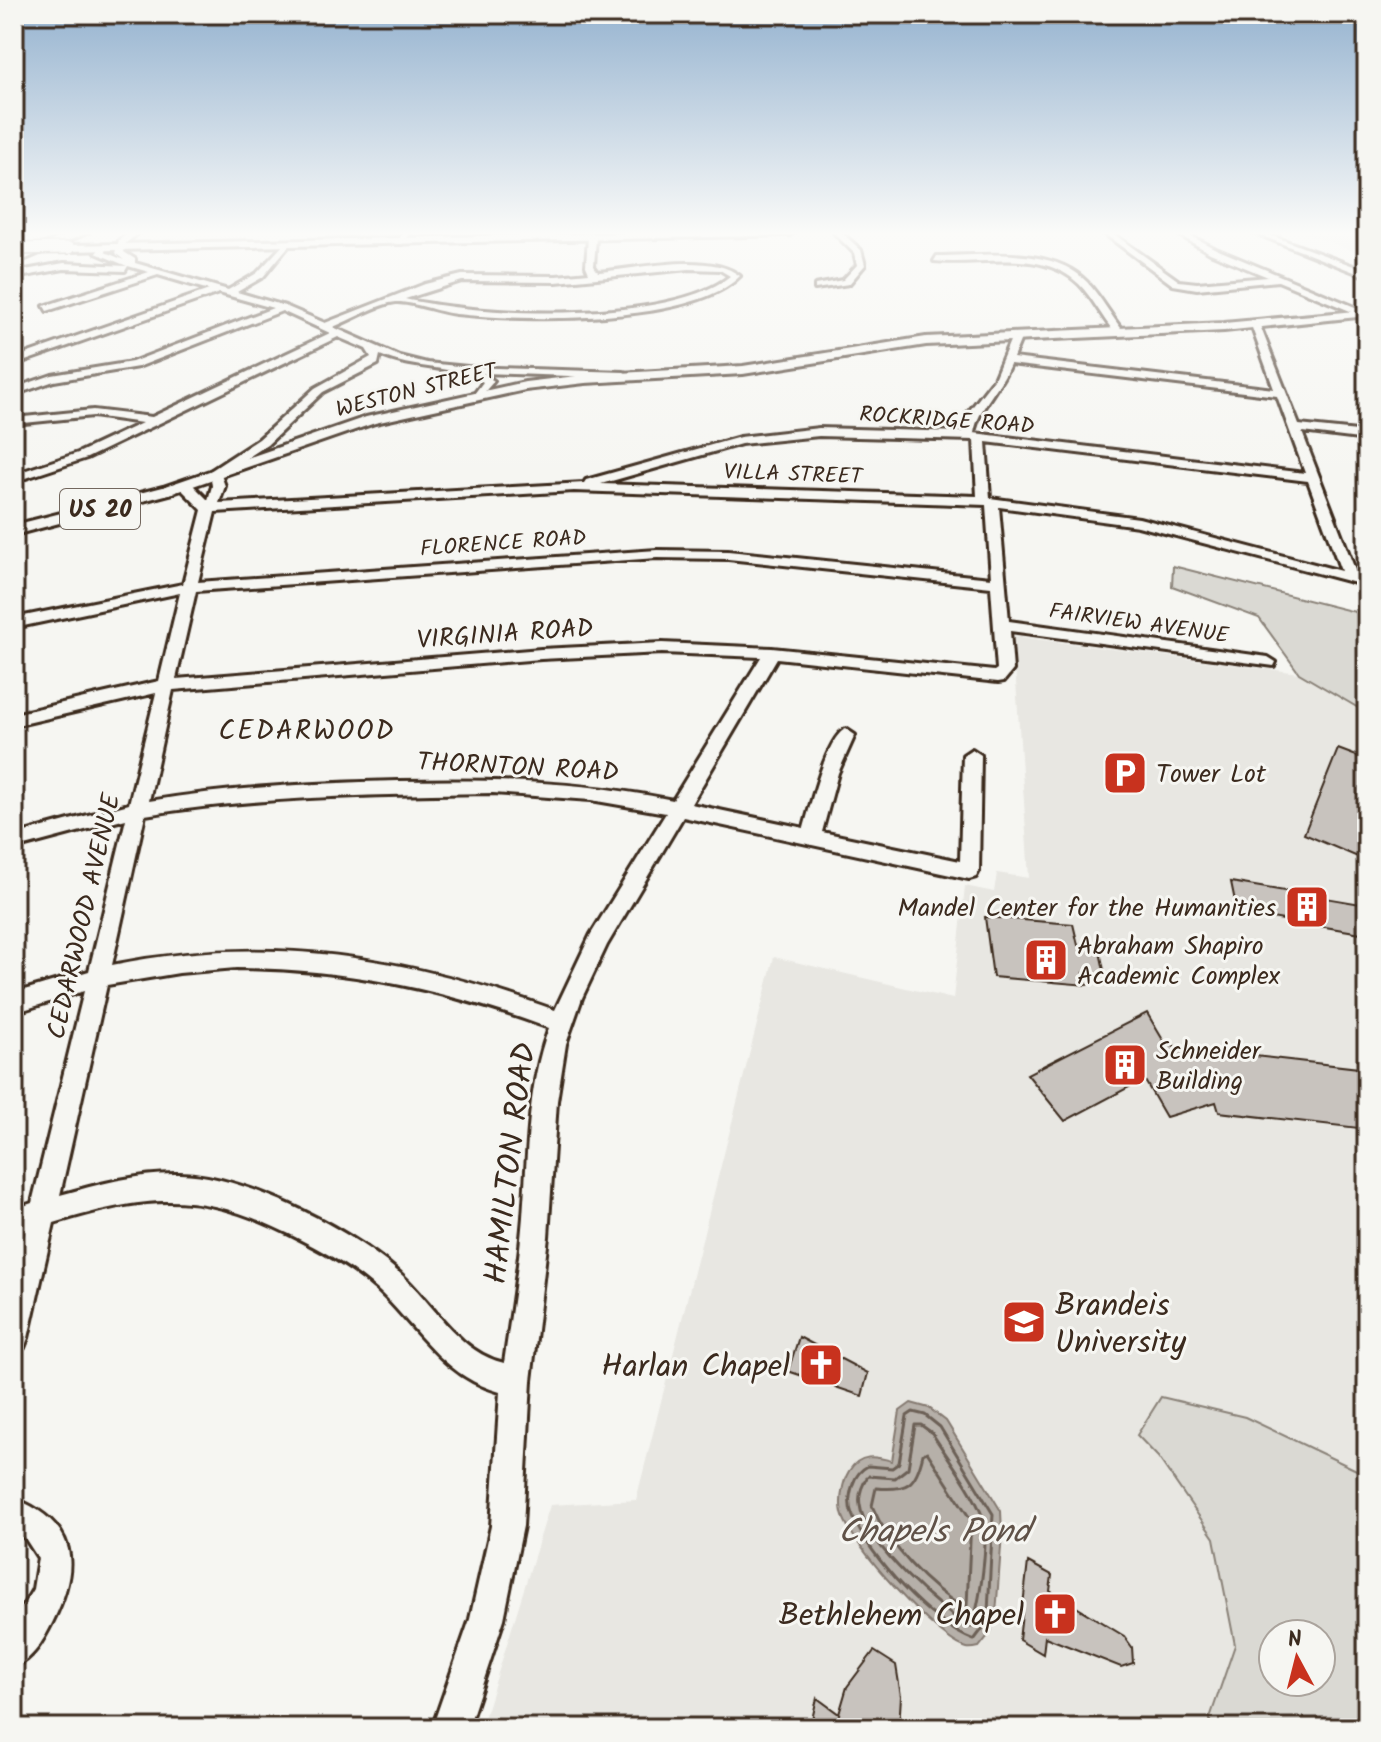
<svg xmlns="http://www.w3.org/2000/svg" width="1381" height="1742" font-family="Kalam,sans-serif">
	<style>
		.built { fill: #e8e7e2; fill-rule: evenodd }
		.green { fill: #dad9d3; stroke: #8a8278; stroke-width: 2; fill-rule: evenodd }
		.water { fill: #b6b0a9; stroke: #857a71; stroke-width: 2 }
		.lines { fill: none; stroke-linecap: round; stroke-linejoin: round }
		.shore { stroke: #6c6056; stroke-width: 3 }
		.building { fill: #c8c3be; stroke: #3b2a1e; stroke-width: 2 }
		.minor-casing { stroke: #3b2a1e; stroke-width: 6 }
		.major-casing { stroke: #3b2a1e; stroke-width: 6 }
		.highway-casing { stroke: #3b2a1e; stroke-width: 6 }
		.minor { fill: #f6f6f2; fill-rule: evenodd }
		.major { fill: #f6f6f2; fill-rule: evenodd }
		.highway { fill: #f6f6f2; fill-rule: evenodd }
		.major-bridge-casing { stroke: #3b2a1e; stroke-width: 14; stroke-linecap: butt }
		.major-bridge { stroke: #f6f6f2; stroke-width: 11 }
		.labels { text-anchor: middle; stroke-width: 6; stroke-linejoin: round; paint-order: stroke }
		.far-street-label { font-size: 22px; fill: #3b2a1e; stroke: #f6f6f2 }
		.shield { fill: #f6f6f2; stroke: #73675e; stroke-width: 2 }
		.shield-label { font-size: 24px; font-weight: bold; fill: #3b2a1e }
		.street-label { font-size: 26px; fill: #3b2a1e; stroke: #f6f6f2 }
		.poi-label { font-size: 26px; fill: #3b2a1e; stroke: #f6f6f2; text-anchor: start }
		.neighbourhood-label { font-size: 28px; letter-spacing: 2px; fill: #3b2a1e; stroke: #f6f6f2 }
		.near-street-label { font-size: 32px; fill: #3b2a1e; stroke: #f6f6f2 }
		.near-poi-label { font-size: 32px; fill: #3b2a1e; stroke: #f6f6f2; text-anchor: end }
		.near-water-label { font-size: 34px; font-style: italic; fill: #605248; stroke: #f6f6f2 }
	</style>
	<rect width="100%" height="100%" fill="#f6f6f2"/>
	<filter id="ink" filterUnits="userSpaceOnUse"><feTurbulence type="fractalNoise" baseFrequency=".0125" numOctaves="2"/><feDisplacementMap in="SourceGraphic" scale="16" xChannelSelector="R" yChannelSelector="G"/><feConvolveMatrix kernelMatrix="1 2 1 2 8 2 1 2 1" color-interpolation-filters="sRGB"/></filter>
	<g filter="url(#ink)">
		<g class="built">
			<polygon points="1301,232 1367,232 1367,256"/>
			<path d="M1013 636 1299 673 1367 713V1728H481L550 1505 636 1500 774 957 953 999 965 886 994 892 997 873 1029 878ZM1273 1634H1321V1682H1273Z"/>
		</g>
		<g class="green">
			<polygon points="1173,566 1367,615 1367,713 1299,673 1259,618 1172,586"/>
			<path d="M1161 1397 1245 1417 1367 1475V1728H1210V1718L1235 1645 1214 1538 1158 1457 1137 1435ZM1273 1634H1321V1682H1273Z"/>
		</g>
		<path class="water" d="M911 1403 929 1408 946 1421 1001 1511 1002 1533 996 1614 991 1632 979 1647C975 1648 971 1649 967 1648 937 1640 849 1543 842 1513 839 1500 843 1481 849 1471 860 1453 875 1456 892 1461L900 1411Z"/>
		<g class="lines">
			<g class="shore">
				<path d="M913 1412 925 1415 940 1427 993 1514 988 1612 983 1628 974 1640C932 1625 868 1556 852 1514 848 1505 850 1493 853 1484 856 1475 860 1470 868 1466L892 1468 899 1463 907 1416Z"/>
				<path d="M915 1425H921L932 1433C948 1459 970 1486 982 1515 990 1535 980 1606 971 1627 939 1610 864 1542 860 1505 858 1494 862 1485 868 1476L895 1478 908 1468Z"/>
				<path d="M927 1452 971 1520 967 1605 964 1608C927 1586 889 1546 872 1506L876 1488C908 1491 916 1485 923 1454Z"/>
			</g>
		</g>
		<g class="building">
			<polygon points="1338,749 1367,760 1367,861 1304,834"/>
			<polygon points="1231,882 1367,905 1367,934 1259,916 1258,909 1236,906"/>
			<polygon points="985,917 1073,924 1078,945 1099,947 1105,975 1084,973 1087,985 993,977"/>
			<polygon points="1147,1013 1163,1040 1205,1062 1202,1050 1367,1069 1367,1129 1219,1112 1216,1102 1166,1117 1144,1079 1065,1121 1027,1074"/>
			<polygon points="799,1337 868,1373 862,1396 788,1371"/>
			<polygon points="1028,1562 1052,1575 1050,1591 1124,1636 1132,1647 1133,1663 1121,1667 1045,1637 1043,1654 1019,1640"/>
			<polygon points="874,1651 896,1665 901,1696 899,1728 810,1728 817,1698 839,1714 847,1687"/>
		</g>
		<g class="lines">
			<g class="minor-casing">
				<g id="minor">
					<polygon points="22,232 33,232 14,239 14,234"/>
					<path d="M131 232H140L126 243 124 252 135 259V263L228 290 257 273 286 242H292L263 277 237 292 285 306 325 323 425 284 462 275 556 276 589 273 586 266 588 237 592 235 596 237 594 266 598 272C636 269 710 251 740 276 692 325 523 321 456 314 438 312 411 301 396 302 380 303 349 321 333 327L399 356 427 363 468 367 624 372 629 375 624 378 483 373 494 381 480 397 474 394 483 382C456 365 412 370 380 355L378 364 323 392 267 445 221 475 225 486 219 503 584 483 586 480 740 437 819 428 963 432 966 415 994 379 1012 336 1017 333 1022 336 1013 358 1274 389 1251 325 1259 323 1299 425 1367 432V440L1302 432 1357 575 1367 578V586L1138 526 999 507 1009 621 1268 657 1276 662 1274 666 1010 631 1013 670 1004 681 998 682 777 658 691 804 804 828C810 808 827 735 846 729L855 735 838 773 822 832 960 861 963 755 972 749 981 755 979 871 976 877 969 879 683 817 607 945 582 998 566 1044 557 1101 548 1237 531 1381 523 1526 504 1619 468 1728H432L470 1619 491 1526 500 1392C449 1378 424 1338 389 1301 366 1276 336 1258 305 1242 208 1191 157 1191 54 1223L28 1338 24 1348 14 1352V1279L25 1232 14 1235V1209L32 1203 84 991 14 1013V993L89 971 126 819 14 849V835L129 804 156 693 14 726V714L159 681 180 593 14 628V618L183 584 202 510 180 488V482H190L208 500 212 486 210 471 259 439 315 388 371 357 366 349 338 337 87 458 14 482V474L78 453 142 423 93 416 14 424V418L93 410 152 417 330 333 282 311 138 367 54 381 14 395V388L52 375 132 362 273 308 219 293 14 365V358L209 290 158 275 47 311 44 306 149 272 128 266 125 271 64 269 14 278V272L64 263 127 266 96 253 102 246 106 248 105 252 124 260 115 253 119 240ZM689 269 720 270 730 276C669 325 479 316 405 299L462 281 556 282ZM1010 364 1277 396 1305 473 974 433C979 406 1000 389 1010 364ZM819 436 974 440 977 496 601 484 741 444ZM986 442 1308 481 1341 571 1139 518 990 498ZM574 491 986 505 991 578 728 551 657 550 198 582 215 512ZM657 558 728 559 991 587 997 669 994 671 772 648 662 643 541 649 176 679 196 591ZM662 653 761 657 673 800C582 781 492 779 399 781 316 783 231 787 149 801L173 690 541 659ZM493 793 591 800 666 813 591 934 555 1010C407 957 268 933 112 965L145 815C260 796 377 795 493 793ZM236 968C348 969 443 989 549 1028 527 1086 528 1155 523 1217 519 1266 511 1314 504 1363 461 1353 437 1310 408 1281 362 1234 247 1175 180 1174 139 1173 99 1184 60 1195L107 985 179 973Z"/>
					<polygon points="404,232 412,232 402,244 396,244"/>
					<polygon points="833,232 841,232 861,250 865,265 849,284 815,289 815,285 843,280 857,265 854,253"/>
					<polygon points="1102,232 1111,232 1179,281 1197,283 1268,277 1210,253 1174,232 1183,232 1216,249 1367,312 1367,318 1278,281 1197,289 1173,285"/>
					<polygon points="1252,232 1262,232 1367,271 1367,277"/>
					<path d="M937 256C983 256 1052 245 1087 282 1101 297 1111 316 1124 332L1116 334C1102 318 1093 298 1079 284 1041 247 980 266 934 261Z"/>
					<path d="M14 1498C77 1524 81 1564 53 1621 44 1639 33 1660 14 1667V1621L33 1589 38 1558 25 1538 14 1532Z"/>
				</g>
			</g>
			<g class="major-casing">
				<g id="major">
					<polygon points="674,232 795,232 790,235 69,251 64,248 69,245"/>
					<polygon points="1367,310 1367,316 1224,331 926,345 743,374 585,383 525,390 375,423 173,493 14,535 14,525 163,487 366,417 525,382 585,375 743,366 926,337 1224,323"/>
				</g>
			</g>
			<g class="highway-casing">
				<polygon id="highway" points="74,232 89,232 14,264 14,256"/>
			</g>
			<use href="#minor" class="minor"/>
			<use href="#major" class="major"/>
			<use href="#highway" class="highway"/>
			<g class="major-bridge-casing">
				<polyline id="major-bridge" points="14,249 69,248"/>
			</g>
			<use href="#major-bridge" class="major-bridge"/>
		</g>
	</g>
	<linearGradient id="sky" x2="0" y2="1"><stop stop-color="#94b2cf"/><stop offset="0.49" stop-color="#fbfbf9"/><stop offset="1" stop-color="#fbfbf9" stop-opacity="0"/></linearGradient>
	<rect width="1381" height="476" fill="url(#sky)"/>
	<defs>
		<g id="parking-square" transform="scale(2.3)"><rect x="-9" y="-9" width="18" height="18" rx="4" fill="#c8321e" stroke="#f6f6f2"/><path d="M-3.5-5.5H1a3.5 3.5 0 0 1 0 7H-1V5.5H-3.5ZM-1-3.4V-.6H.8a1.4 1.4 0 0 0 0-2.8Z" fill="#fff"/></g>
		<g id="building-square" transform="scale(2.3)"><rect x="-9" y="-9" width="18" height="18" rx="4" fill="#c8321e" stroke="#f6f6f2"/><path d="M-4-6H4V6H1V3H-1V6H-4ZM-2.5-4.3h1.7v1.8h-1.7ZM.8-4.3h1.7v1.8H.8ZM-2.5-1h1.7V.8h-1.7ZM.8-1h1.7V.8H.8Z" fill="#fff"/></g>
		<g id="university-square" transform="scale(2.3)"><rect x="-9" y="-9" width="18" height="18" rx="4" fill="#c8321e" stroke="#f6f6f2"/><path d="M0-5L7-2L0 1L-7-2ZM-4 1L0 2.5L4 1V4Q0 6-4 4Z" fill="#fff"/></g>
		<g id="church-square" transform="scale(2.3)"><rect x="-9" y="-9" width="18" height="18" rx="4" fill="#c8321e" stroke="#f6f6f2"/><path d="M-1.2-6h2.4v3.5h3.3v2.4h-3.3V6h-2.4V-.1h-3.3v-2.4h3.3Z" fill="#fff"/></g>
	</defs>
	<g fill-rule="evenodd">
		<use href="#parking-square" x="1125" y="773"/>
		<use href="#building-square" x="1307" y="907"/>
		<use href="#building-square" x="1046" y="960"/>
		<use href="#building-square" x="1125" y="1065"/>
		<use href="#university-square" x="1024" y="1322"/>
		<use href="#church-square" x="821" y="1365"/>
		<use href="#church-square" x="1055" y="1614"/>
	</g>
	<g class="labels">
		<g class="far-street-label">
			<text transform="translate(416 389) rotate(-14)" y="8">WESTON STREET</text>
			<text transform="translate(947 419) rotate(4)" y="8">ROCKRIDGE ROAD</text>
			<text transform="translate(793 473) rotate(2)" y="8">VILLA STREET</text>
			<text transform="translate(503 542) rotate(-4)" y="8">FLORENCE ROAD</text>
			<text transform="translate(1139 622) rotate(8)" y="8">FAIRVIEW AVENUE</text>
		</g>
		<rect class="shield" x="60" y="489" width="80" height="40" rx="6"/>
		<g class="shield-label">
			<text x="100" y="517">US 20</text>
		</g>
		<g class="street-label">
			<text transform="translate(505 633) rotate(-4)" y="9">VIRGINIA ROAD</text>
			<text transform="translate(518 766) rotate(3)" y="9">THORNTON ROAD</text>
			<text transform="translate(83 916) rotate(-77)" y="9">CEDARWOOD AVENUE</text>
		</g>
		<g class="poi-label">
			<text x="1156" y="782">Tower Lot</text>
			<text x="1276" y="916" text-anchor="end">Mandel Center for the Humanities</text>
			<text x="1077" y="954">Abraham Shapiro<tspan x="1077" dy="30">Academic Complex</tspan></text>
			<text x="1156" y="1059">Schneider<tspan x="1156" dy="30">Building</tspan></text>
		</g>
		<g class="neighbourhood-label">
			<text x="307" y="739">CEDARWOOD</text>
		</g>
		<g class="near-street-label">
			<text transform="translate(509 1163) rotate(-83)" y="11">HAMILTON ROAD</text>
		</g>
		<g class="near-poi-label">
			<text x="1055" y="1315" text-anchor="start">Brandeis<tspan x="1055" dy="37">University</tspan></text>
			<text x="790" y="1376">Harlan Chapel</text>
			<text x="1024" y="1625">Bethlehem Chapel</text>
		</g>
		<g class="near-water-label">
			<text x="934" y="1542">Chapels Pond</text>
		</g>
	</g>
	<rect width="1381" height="1742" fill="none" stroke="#f6f6f2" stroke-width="48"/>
	<rect x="24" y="24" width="1333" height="1694" fill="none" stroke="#3b2a1e" stroke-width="3" filter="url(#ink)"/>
	<g transform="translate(1297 1658) rotate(353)"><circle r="38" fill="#f6f6f2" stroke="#aba49d" stroke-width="2"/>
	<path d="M0-6L14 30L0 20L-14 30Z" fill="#c8321e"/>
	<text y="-12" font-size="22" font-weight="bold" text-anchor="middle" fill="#3b2a1e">N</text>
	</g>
</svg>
